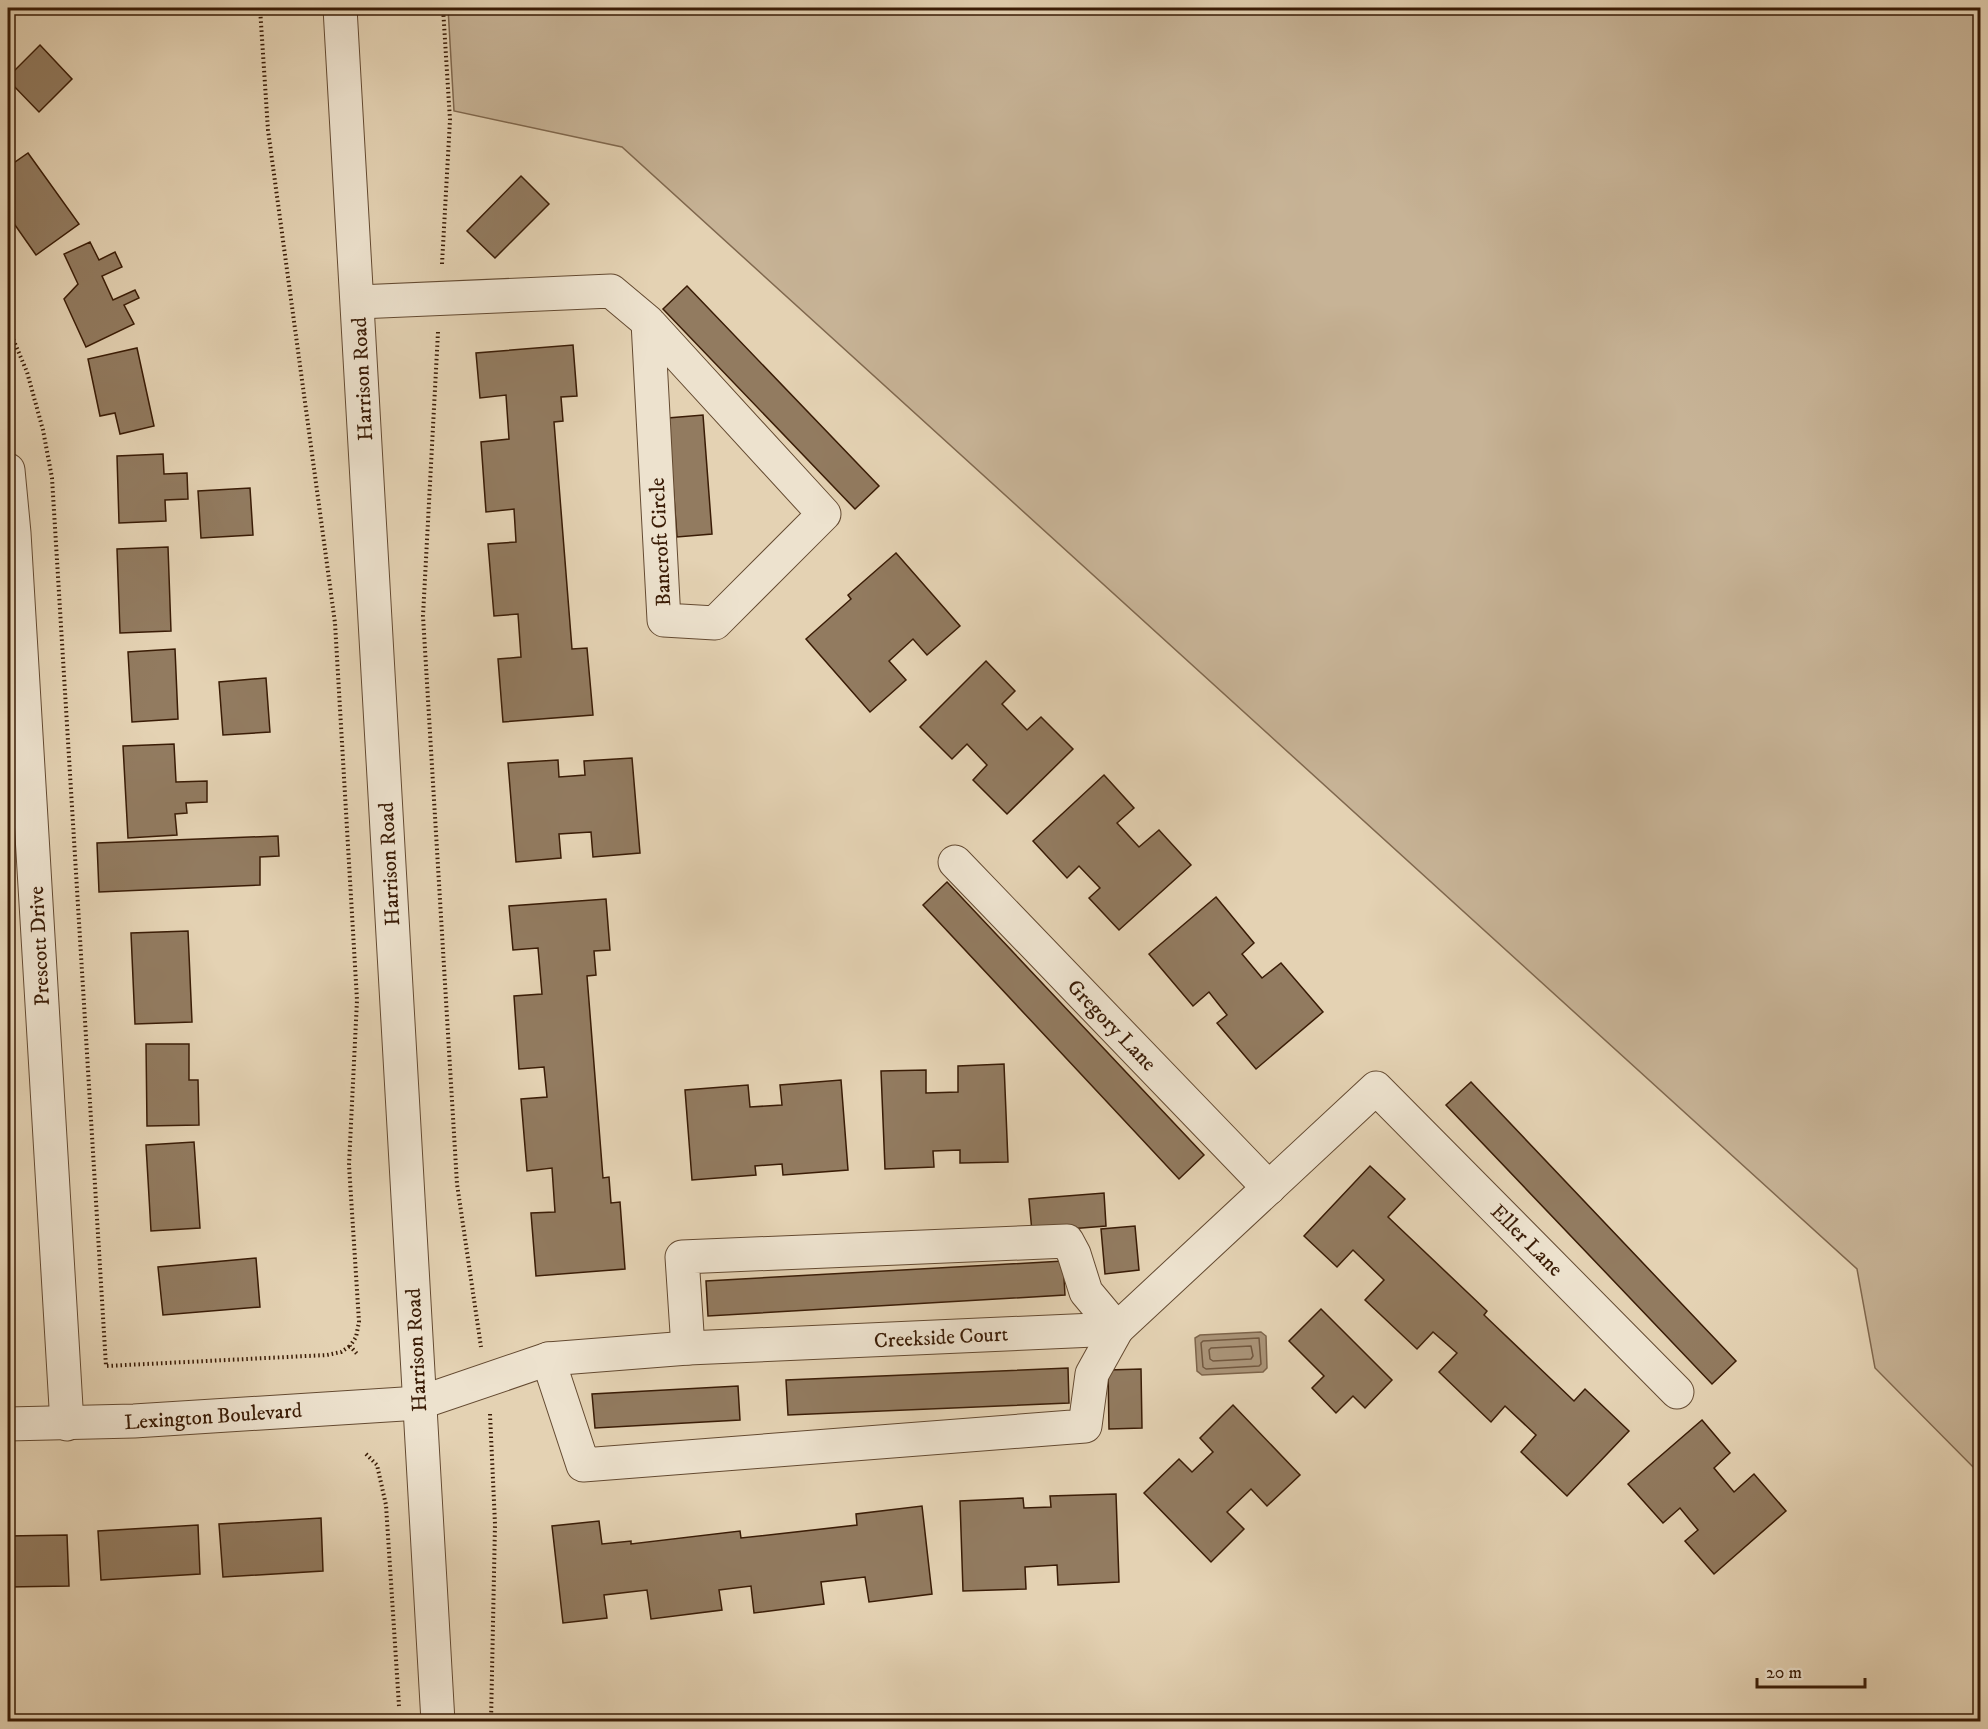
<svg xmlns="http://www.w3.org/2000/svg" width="1988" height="1729" font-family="'IM FELL DW Pica',serif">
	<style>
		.green { fill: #c7b396; stroke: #80684e; stroke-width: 1.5 }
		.water { fill: #aa9478; stroke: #7d644a; stroke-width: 1.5 }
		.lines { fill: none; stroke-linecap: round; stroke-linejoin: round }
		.shore { stroke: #72583f; stroke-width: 1.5 }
		.building { fill: #927b60; stroke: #3a1c06; stroke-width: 1.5 }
		.minor-casing { stroke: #644a31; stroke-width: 35 }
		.path { stroke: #3a1c06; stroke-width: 4; stroke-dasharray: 1.5 3; stroke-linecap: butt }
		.minor { stroke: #ede2ce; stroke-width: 33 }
		.labels { text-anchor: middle; stroke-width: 4.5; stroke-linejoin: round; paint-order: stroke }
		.street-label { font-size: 21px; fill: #3a1c06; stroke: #ede2ce }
	</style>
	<rect width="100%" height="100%" fill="#e4d2b3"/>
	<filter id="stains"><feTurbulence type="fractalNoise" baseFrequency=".00333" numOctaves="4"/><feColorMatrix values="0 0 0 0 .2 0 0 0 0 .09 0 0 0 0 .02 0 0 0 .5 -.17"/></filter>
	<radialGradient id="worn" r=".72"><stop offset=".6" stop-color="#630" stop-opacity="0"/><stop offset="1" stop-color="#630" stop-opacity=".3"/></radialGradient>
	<polygon class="green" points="448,8 1980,8 1980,1474 1875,1368 1857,1269 622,147 454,111"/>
	<polygon class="water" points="1261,1332 1266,1336 1267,1368 1263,1372 1202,1375 1197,1371 1195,1338 1200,1335"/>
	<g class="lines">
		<g class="shore">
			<polygon points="1259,1338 1261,1364 1259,1366 1206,1369 1203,1367 1201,1343 1203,1341"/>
			<polygon points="1251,1346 1253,1356 1251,1359 1213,1361 1210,1359 1209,1350 1211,1348"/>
		</g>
	</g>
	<g class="building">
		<polygon points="40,45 72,79 39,112 8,80 8,77"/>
		<polygon points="28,153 79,224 36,255 8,215 8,167"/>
		<polygon points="521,176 549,204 495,258 467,231"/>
		<polygon points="90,242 99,260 115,252 122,267 102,276 113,300 135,290 139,298 124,305 134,324 86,347 64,299 78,284 64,254"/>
		<polygon points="687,286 879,486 855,509 663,309"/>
		<polygon points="573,345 577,396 561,397 563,421 554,422 572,649 587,648 593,715 503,722 498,659 521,657 518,614 494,616 488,544 516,542 514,509 486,512 481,442 509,439 506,395 480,398 476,353"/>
		<polygon points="137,348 154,426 120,434 115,413 100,416 88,359"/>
		<polygon points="703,415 712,534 677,537 668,418"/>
		<polygon points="163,454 164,474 187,473 188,499 165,500 166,521 119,523 117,456"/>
		<polygon points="250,488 253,535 201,538 198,491"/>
		<polygon points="168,547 171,631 120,633 117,549"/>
		<polygon points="896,553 960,626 927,655 913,639 889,661 906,680 870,712 806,639 851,599 848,595"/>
		<polygon points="175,649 178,719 132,722 128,652"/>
		<polygon points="986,661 1015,691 1002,704 1027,730 1041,717 1073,749 1007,814 973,780 987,765 967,744 952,759 920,727"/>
		<polygon points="266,678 270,732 223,735 219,682"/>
		<polygon points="174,744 176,782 207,781 207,802 186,803 187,813 175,814 177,835 128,838 123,746"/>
		<polygon points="632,758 640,853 593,857 591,832 559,834 561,858 516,862 508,763 558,760 559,777 585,775 584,761"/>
		<polygon points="1104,775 1134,808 1117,823 1139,847 1159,830 1191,865 1119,930 1089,898 1100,888 1079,866 1067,878 1033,841"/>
		<polygon points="278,836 279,856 260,857 260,885 99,892 97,843"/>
		<polygon points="947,882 1204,1155 1179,1179 923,905"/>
		<polygon points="1216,897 1254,943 1242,954 1262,978 1281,963 1323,1012 1256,1069 1217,1023 1227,1015 1209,992 1193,1006 1149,954"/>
		<polygon points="606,899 610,950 594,951 596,975 587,976 603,1178 609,1177 611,1203 620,1202 625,1269 536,1276 531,1213 555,1212 552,1168 527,1171 521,1099 547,1097 544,1067 519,1069 514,996 542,994 538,948 513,950 509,906"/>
		<polygon points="188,931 192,1022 135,1024 131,933"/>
		<polygon points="146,1044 189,1044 189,1080 198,1080 199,1125 147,1126"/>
		<polygon points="1004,1064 1008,1162 960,1163 960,1150 933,1151 934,1167 885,1169 881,1071 926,1070 926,1093 958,1092 958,1066"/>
		<polygon points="841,1080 848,1170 783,1175 782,1164 755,1166 756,1175 692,1180 685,1090 748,1085 750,1107 782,1105 780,1085"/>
		<polygon points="1471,1082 1736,1361 1712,1384 1446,1105"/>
		<polygon points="194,1142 200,1228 151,1231 146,1145"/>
		<polygon points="1370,1166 1405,1199 1388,1217 1487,1311 1484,1315 1574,1401 1585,1389 1629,1431 1567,1496 1521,1452 1536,1435 1505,1406 1491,1422 1439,1372 1457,1353 1433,1332 1417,1349 1365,1300 1384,1280 1353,1250 1337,1267 1304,1236"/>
		<polygon points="1104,1193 1106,1226 1032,1232 1029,1199"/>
		<polygon points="1135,1226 1139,1270 1105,1274 1101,1229"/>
		<polygon points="256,1258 260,1307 163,1315 158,1267"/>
		<polygon points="1063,1261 1065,1295 708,1316 706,1281"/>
		<polygon points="1321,1309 1392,1380 1365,1408 1353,1396 1336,1413 1312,1388 1324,1376 1289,1341"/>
		<polygon points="1068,1368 1069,1403 788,1415 786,1380"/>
		<polygon points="1141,1369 1142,1428 1109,1429 1108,1370"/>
		<polygon points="738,1386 740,1420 595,1428 592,1394"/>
		<polygon points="1233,1405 1300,1475 1267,1506 1251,1489 1227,1512 1244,1529 1211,1562 1144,1493 1179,1459 1192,1472 1213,1452 1200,1438"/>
		<polygon points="1702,1420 1730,1453 1714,1468 1734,1492 1754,1474 1786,1511 1714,1574 1685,1541 1698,1530 1680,1508 1663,1523 1628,1484"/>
		<polygon points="1116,1494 1119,1582 1058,1585 1057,1565 1025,1567 1026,1589 963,1591 960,1501 1023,1498 1024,1508 1051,1507 1050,1496"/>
		<polygon points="922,1506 932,1594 869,1602 865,1577 821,1582 824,1604 754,1613 751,1586 719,1590 722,1610 651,1619 647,1590 604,1595 607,1618 563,1623 552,1526 599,1521 602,1544 631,1541 631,1544 740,1531 741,1538 857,1525 856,1514"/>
		<polygon points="321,1518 323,1571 223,1577 219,1524"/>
		<polygon points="198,1525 200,1574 101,1580 98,1531"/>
		<polygon points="67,1535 69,1586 8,1587 8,1536"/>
	</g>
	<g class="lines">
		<g class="minor-casing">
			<g id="minor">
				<polyline points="340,8 438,1722"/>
				<polyline points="358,302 611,291 648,322 664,620 715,623 824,514 648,322"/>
				<polyline points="8,470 14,533 67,1424"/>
				<polyline points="955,862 1269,1188"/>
				<polyline points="548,1359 583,1465 1085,1426 1092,1374 1117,1329 1086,1292 1074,1254 1067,1241 682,1257 688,1348"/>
				<polyline points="8,1424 134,1421 419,1403 548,1359 688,1348 1117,1329 1376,1088 1677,1392"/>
			</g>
		</g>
		<g class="path">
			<polyline points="260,8 268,130 335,623 357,1000 349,1165 359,1322 356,1337 350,1346 358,1355"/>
			<polyline points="442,264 450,120 443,8"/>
			<polyline points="8,327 27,372 43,430 52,478 106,1366 327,1355 341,1352 350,1346"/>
			<polyline points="438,332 423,616 457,1184 481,1347"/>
			<polyline points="490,1414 495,1524 491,1722"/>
			<polyline points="366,1454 377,1465 386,1505 399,1706"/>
		</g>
		<use href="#minor" class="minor"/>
	</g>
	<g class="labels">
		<g class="street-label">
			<text transform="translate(362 379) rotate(-93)" y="7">Harrison Road</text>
			<text transform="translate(660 542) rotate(-93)" y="7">Bancroft Circle</text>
			<text transform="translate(389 864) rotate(-93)" y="7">Harrison Road</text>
			<text transform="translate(39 946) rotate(-93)" y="7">Prescott Drive</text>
			<text transform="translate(1112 1025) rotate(46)" y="7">Gregory Lane</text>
			<text transform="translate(1527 1240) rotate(45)" y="7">Eller Lane</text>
			<text transform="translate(941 1337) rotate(-3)" y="7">Creekside Court</text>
			<text transform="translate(416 1350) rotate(-93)" y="7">Harrison Road</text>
			<text transform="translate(213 1416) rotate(-4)" y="7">Lexington Boulevard</text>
		</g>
	</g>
	<rect width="1988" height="1729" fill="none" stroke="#e4d2b3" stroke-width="30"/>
	<rect x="9" y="9" width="1970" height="1711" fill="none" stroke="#3a1c06" stroke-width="3"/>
	<rect x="15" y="15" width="1958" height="1699" fill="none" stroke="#3a1c06" stroke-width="1.5"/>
	<path d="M1757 1678v9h108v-9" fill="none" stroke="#3a1c06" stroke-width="3"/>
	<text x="1766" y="1678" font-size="18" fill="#3a1c06" stroke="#ede2ce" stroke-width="4.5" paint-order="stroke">20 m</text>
	<rect width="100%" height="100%" filter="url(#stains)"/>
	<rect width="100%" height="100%" fill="url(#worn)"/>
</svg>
